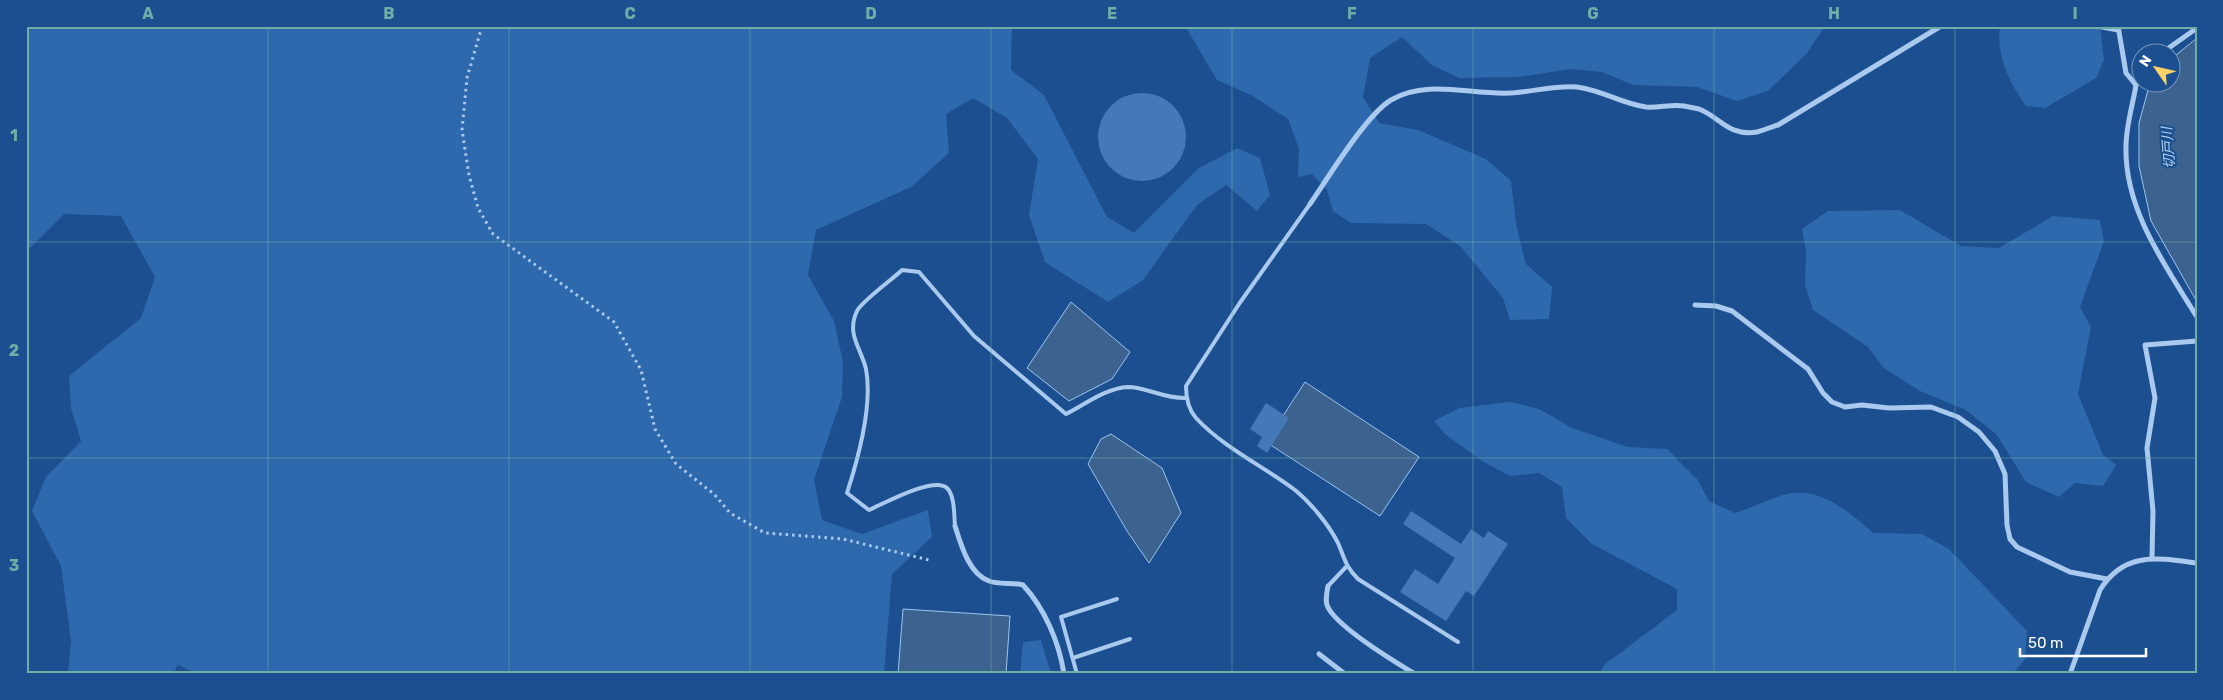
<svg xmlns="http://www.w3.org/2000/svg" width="2223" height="700" font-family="Rubik,'Noto Sans JP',sans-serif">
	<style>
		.green { fill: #2e69ad }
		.water { fill: #3c6290; stroke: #9cc4f0 }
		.building { fill: #4478b7 }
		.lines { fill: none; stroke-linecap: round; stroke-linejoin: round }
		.path { stroke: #a9c9ee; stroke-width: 3; stroke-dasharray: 2.5 4; stroke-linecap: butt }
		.service { stroke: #a9c9ee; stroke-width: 4 }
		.minor { stroke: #a9c9ee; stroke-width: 5 }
		.grid { fill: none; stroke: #6fada8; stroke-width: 1; stroke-opacity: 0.55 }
		.labels { text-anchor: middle; stroke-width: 4; stroke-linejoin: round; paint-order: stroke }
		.water-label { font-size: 14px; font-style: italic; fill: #b5d3f5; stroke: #1b4f8f }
		.neatline { fill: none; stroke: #6fada8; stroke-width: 2 }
		.grid-label { font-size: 16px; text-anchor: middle; font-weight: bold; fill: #6fada8 }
	</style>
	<rect width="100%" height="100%" fill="#1b4f8f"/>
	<g class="green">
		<polygon points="26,26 1012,26 1011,70 1044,95 1107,217 1134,233 1199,168 1237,148 1260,158 1270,195 1257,211 1226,185 1197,205 1143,280 1108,302 1045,262 1029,215 1038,159 1007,118 973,98 946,114 949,153 911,187 816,230 808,275 834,321 843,362 842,397 814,480 822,520 862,534 928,510 932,537 892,574 884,674 198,674 178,665 173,674 68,674 71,641 61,566 32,511 46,477 81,441 71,408 69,376 141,318 155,277 121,216 64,214 26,252"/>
		<polygon points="1185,26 1825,26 1807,53 1768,91 1737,101 1697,87 1633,85 1602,72 1571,69 1519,77 1459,78 1432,65 1402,37 1370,58 1363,97 1379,123 1418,130 1486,159 1511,181 1516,224 1526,264 1552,287 1549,319 1510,320 1503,298 1460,246 1426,224 1351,223 1333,211 1327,190 1312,174 1298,177 1299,149 1288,119 1253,96 1217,80"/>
		<path d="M2000 26H2100L2104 60 2096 78 2045 108 2026 106C2009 82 1996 56 2000 26Z"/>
		<polygon points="1900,210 1961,246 1999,248 2053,216 2100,220 2104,241 2080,307 2091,327 2078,394 2103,455 2116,465 2103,486 2075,483 2059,497 2026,482 1997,435 1966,410 1920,391 1884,368 1868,347 1813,310 1805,285 1806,251 1802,229 1828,211"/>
		<path d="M1510 402 1539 409 1572 428 1628 447 1667 449 1697 479 1709 501 1735 513C1751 508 1767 500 1783 495 1819 485 1848 511 1873 533L1922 534 1949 549 2027 631 2025 659 2013 674H1599L1604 665 1677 610V589L1592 544 1566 518 1562 487 1539 473 1510 476 1482 461 1445 434 1434 421 1459 408Z"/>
		<polygon points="1041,640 1051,674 1020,674 1023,642"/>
	</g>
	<g class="water">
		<polygon points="2197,38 2197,302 2151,221 2139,166 2139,123 2150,83 2170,82 2171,59"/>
		<polygon points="1071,302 1130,352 1112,379 1069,401 1027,368"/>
		<polygon points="1305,382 1419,457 1380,516 1266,442"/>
		<polygon points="1111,434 1162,468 1181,513 1149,563 1127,531 1088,464 1101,439"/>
		<polygon points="903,609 1010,616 1006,674 898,674"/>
	</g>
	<g class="building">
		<circle cx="1142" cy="137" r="44"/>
		<polygon points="1266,403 1289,418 1267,453 1257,446 1262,437 1250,429"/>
		<polygon points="1411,511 1461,544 1471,529 1484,538 1488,531 1508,544 1474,596 1466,591 1446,621 1400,592 1415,569 1438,584 1455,558 1403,524"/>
	</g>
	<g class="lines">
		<polyline class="path" points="482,26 467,78 462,130 469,175 478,208 493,234 614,322 641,370 655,429 676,464 714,494 730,513 765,533 843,539 929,560"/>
		<g class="service">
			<path d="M1310 204 1239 304 1186 386C1186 397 1188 409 1196 418 1224 448 1263 466 1295 490 1311 503 1329 525 1338 543 1345 559 1345 566 1358 579L1458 642"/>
			<path d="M955 526C954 516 955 496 947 488 934 476 885 503 869 510L847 493C858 459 873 406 866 369 861 348 846 334 857 311 862 301 893 279 902 270L919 272 974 336 1066 414C1084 405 1106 388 1128 387 1146 387 1165 399 1186 398"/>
			<polyline points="1328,586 1346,567"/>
			<polyline points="1073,658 1130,639"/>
			<polyline points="1077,674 1061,617 1117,599"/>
		</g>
		<g class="minor">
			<polyline points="2097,26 2118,30"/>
			<polyline points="2118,26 2126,73 2136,85"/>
			<polyline points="2163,52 2197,28"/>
			<path d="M2140 78 2136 85C2133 104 2126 126 2126 146 2124 209 2165 265 2197 317"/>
			<path d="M1310 204C1328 178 1366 115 1391 100 1427 79 1470 95 1510 93 1532 92 1556 85 1577 87 1602 90 1622 104 1646 107 1659 108 1672 104 1684 106 1689 107 1694 108 1699 109 1720 117 1729 137 1757 132 1764 130 1771 127 1778 125L1941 26"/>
			<polyline points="1695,305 1716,306 1732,311 1808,369 1823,393 1832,402 1845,407 1862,405 1889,408 1931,407 1958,417 1979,432 1995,451 2005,474 2007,525 2010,539 2017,547 2070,572 2107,579"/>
			<path d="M955 526C961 545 969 574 989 581 999 585 1013 582 1023 585 1045 609 1059 642 1064 674"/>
			<polyline points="2152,558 2153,511 2147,448 2155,398 2145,345 2197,341"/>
			<path d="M1328 586C1327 592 1325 599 1327 605 1334 625 1395 662 1415 674"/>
			<polyline points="1319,654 1345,674"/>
			<path d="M2070 674 2100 590C2124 551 2158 558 2197 563"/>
		</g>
	</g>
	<path class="grid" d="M268 26V674M509 26V674M750 26V674M991 26V674M1232 26V674M1473 26V674M1714 26V674M1955 26V674M26 242H2197M26 458H2197"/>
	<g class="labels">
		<g class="water-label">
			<text transform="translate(2168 148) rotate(-94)" y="5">切戸川</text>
		</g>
	</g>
	<rect width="2223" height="700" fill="none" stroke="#1b4f8f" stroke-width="55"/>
	<g transform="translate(2156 68) rotate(304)"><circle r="24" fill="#1b4f8f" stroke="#7695bc"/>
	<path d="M0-4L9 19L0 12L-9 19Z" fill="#ffd166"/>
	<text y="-8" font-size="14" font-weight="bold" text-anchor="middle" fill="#ffffff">N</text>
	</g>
	<path d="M2020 648v8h126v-8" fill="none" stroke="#ffffff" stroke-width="2.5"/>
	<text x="2028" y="648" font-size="15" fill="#ffffff" stroke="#1b4f8f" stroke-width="4" paint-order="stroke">50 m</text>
	<rect x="28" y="28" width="2168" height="644" class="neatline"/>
	<g class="grid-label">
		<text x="148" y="19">A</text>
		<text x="389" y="19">B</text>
		<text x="630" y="19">C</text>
		<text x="871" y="19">D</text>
		<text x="1112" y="19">E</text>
		<text x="1352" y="19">F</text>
		<text x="1593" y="19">G</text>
		<text x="1834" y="19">H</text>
		<text x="2075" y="19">I</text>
		<text x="14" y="141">1</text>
		<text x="14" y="356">2</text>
		<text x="14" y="571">3</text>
	</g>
</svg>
